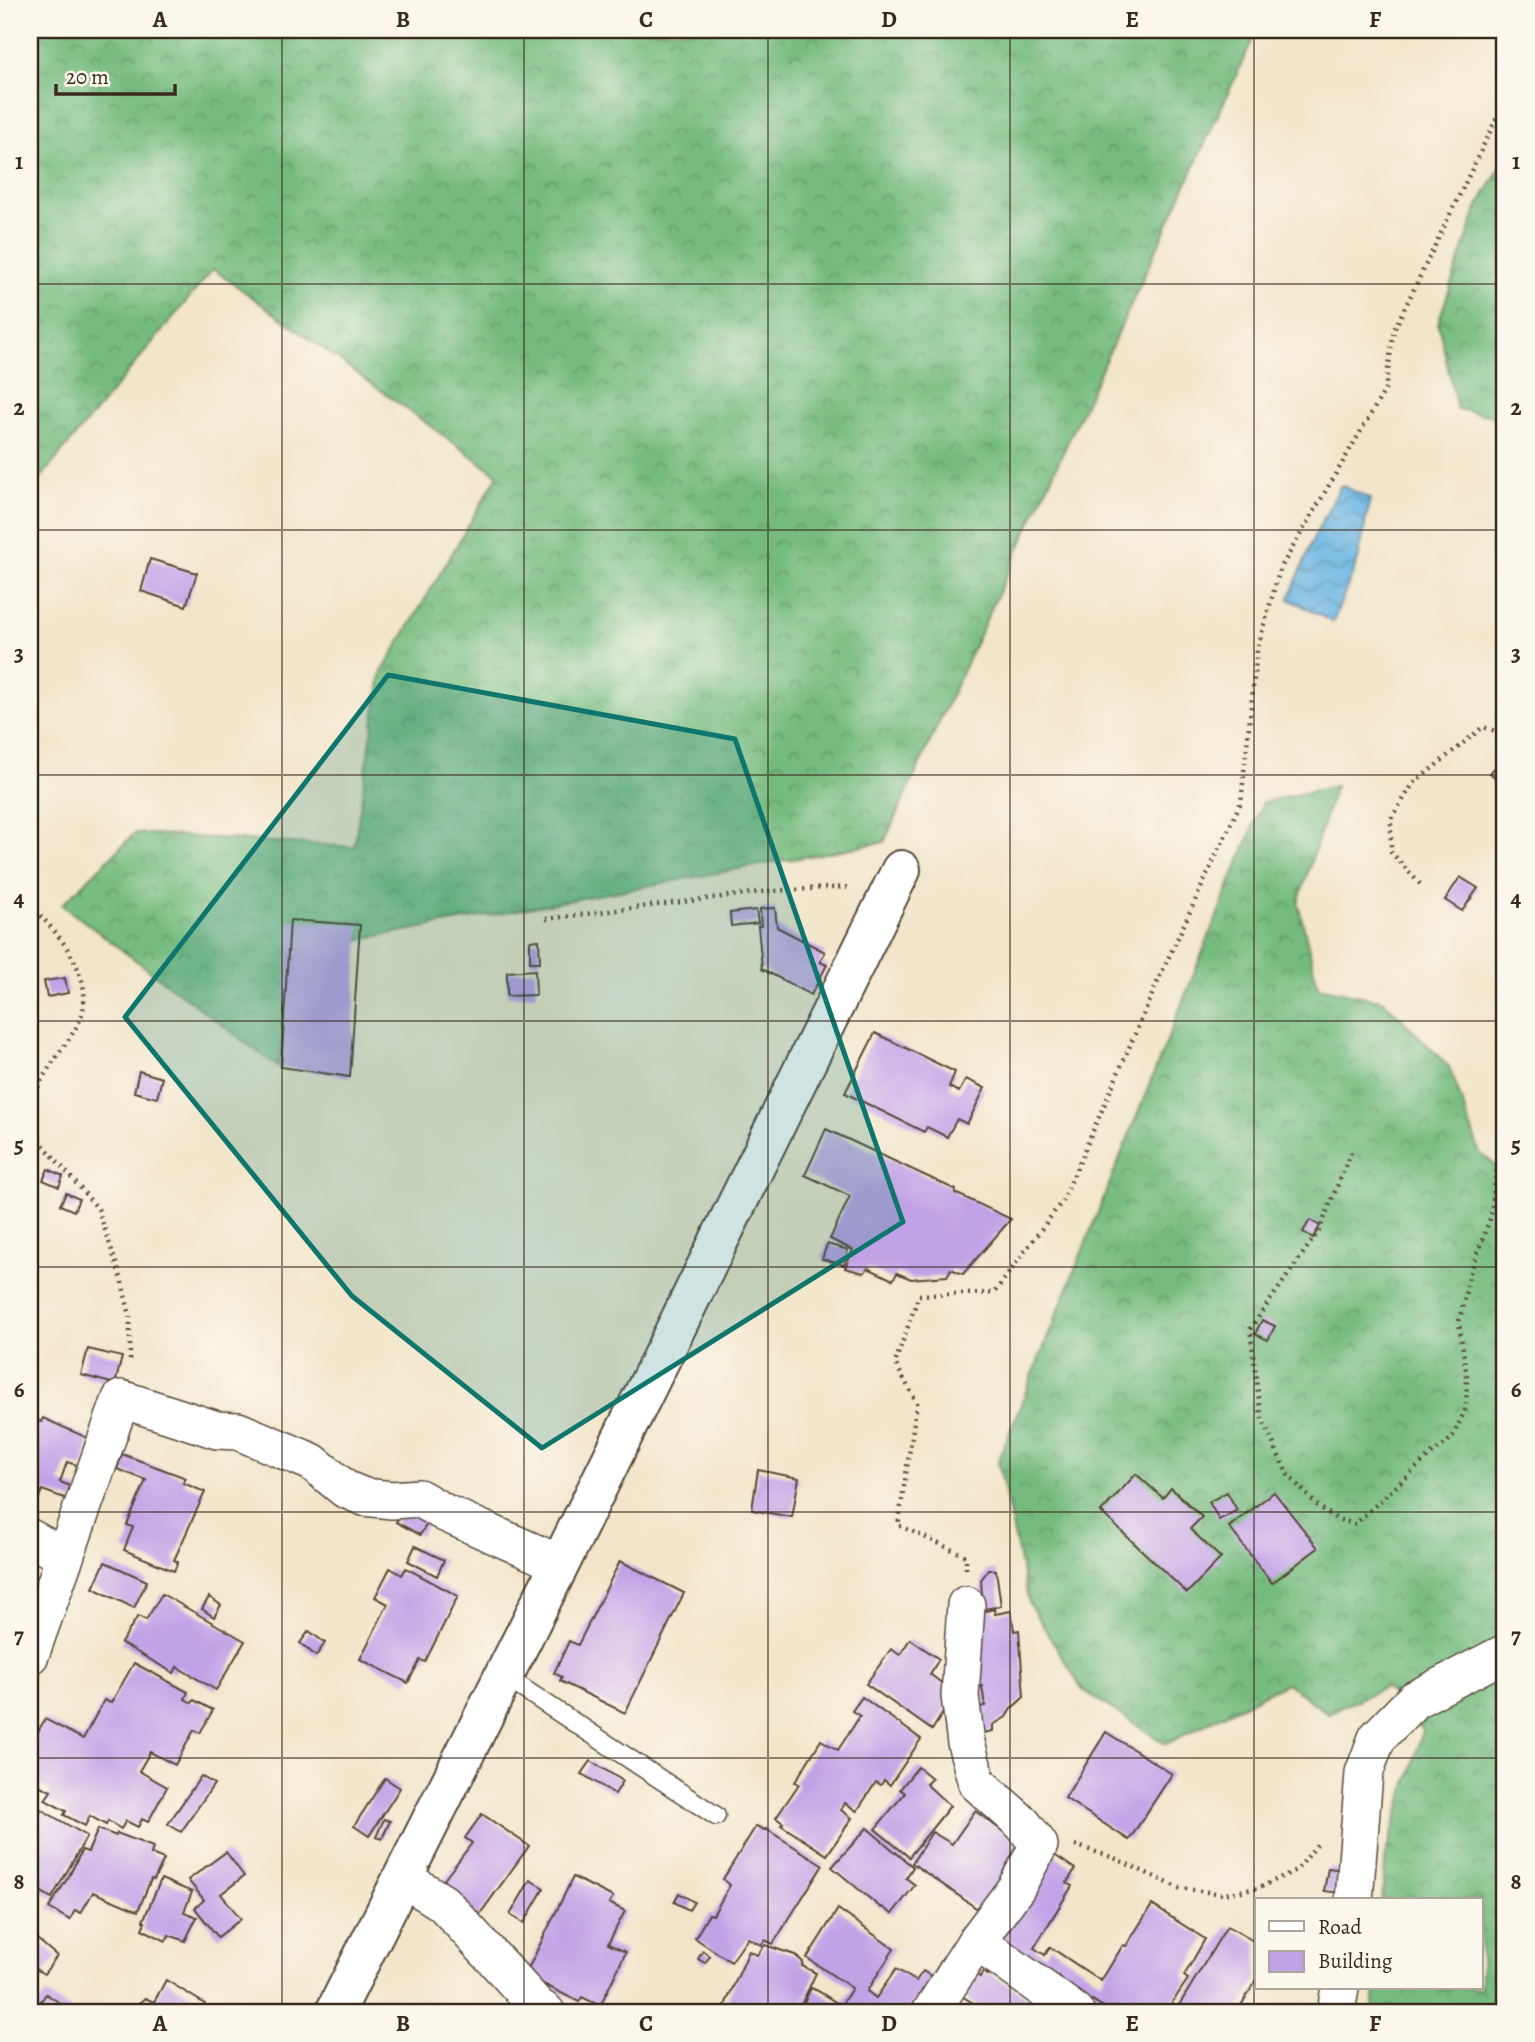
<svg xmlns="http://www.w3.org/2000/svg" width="1535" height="2042" font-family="Alegreya,serif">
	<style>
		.forest { fill: url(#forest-crowns); stroke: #58724f; stroke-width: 2 }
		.water { fill: url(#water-waves); stroke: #537081; stroke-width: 2 }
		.building { fill: #c2a2e7 }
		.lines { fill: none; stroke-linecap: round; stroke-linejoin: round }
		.lane-casing { stroke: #564638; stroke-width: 21 }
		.street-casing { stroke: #564638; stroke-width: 40 }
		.secondary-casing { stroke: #564638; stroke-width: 42 }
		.path { stroke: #564638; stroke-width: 4.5; stroke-dasharray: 2 5; stroke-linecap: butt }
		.lane { stroke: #fff; stroke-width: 18 }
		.street { stroke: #fff; stroke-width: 37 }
		.secondary { stroke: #fff; stroke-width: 38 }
		.marked { fill: #0f766e; fill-opacity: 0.2; stroke: #0f766e; stroke-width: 5; stroke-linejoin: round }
		.grid { fill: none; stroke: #3b2a1e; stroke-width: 2; stroke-opacity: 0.55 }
		.neatline { fill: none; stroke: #3b2a1e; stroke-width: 2.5 }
		.grid-label { font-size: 23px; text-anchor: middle; font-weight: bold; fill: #3b2a1e }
	</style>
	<defs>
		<pattern id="forest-crowns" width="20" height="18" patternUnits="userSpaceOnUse" patternTransform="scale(1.75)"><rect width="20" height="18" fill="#74bb80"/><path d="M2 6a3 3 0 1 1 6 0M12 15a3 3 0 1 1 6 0" fill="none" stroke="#609868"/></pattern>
		<pattern id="water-waves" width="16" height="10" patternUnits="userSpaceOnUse" patternTransform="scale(1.75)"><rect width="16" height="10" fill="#6bb6e4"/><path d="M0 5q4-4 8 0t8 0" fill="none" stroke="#5994b8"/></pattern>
	</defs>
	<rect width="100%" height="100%" fill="#fbf7ec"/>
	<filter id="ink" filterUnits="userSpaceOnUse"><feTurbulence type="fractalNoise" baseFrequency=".0143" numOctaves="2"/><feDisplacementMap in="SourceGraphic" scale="14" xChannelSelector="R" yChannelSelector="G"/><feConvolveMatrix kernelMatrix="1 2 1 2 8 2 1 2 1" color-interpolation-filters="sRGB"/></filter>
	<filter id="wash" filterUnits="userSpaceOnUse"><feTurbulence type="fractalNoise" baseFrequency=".00686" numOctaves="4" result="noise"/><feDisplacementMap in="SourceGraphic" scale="28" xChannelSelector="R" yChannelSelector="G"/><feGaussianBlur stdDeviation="1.57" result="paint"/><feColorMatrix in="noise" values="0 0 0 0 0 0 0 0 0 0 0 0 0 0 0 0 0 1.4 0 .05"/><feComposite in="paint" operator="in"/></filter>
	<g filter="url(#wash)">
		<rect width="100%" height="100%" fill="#f2e5ca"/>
		<g class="forest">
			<polygon points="30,30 1257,30 884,842 297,951 278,1067 62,905 135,833 354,847 381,674 498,475 213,269 34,486 30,486"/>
			<polygon points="1505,160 1505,418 1457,409 1438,323 1478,206"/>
			<polygon points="1335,786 1298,903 1318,987 1384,1001 1450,1068 1480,1153 1505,1173 1505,2012 1373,2012 1375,1988 1481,1988 1481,1900 1382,1900 1386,1853 1423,1730 1385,1687 1328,1713 1286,1683 1166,1744 1083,1690 1029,1603 998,1461 1263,802"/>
		</g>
		<polygon class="water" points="1341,485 1370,499 1358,560 1333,622 1289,599 1315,535"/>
		<g id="blocks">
			<g class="building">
				<polygon points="150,559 197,573 186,606 141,591"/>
				<polygon points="1502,760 1505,763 1505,783 1503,785 1490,773"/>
				<polygon points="1460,877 1478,888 1462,911 1445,900"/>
				<polygon points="775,908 777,927 825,952 820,962 827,965 811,995 762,969 758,926 761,926 760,909"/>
				<polygon points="756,910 758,923 731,926 730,913"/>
				<polygon points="290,920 360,925 350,1077 281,1067"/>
				<polygon points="539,940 540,962 530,962 530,941"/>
				<polygon points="535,970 536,995 507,996 507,972"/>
				<polygon points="65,978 68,993 47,997 44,981"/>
				<polygon points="875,1033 955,1072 949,1087 959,1092 966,1079 985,1088 967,1124 957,1119 947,1137 927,1127 924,1132 845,1093"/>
				<polygon points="139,1071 162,1078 157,1098 134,1092"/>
				<polygon points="826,1129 956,1190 955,1193 1011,1219 963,1274 951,1269 947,1276 911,1279 897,1273 893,1280 868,1268 864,1273 845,1268 853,1250 830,1239 850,1196 805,1175"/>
				<polygon points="48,1169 63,1176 59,1187 43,1180"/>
				<polygon points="66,1193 79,1199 74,1211 60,1205"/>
				<polygon points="1310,1220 1320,1226 1313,1238 1303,1232"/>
				<polygon points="827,1244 848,1250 844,1265 822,1259"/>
				<polygon points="1262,1320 1275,1326 1268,1340 1255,1334"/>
				<polygon points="88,1349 122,1357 115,1384 81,1375"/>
				<polygon points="30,1418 41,1422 43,1418 90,1439 83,1467 67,1462 60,1482 78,1489 73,1501 42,1490 30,1520"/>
				<polygon points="122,1454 186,1478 183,1483 205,1492 174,1560 178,1562 174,1571 124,1550 133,1527 127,1525 146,1480 117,1469"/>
				<polygon points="758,1470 799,1478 792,1517 752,1510"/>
				<polygon points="1136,1474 1163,1498 1171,1488 1202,1517 1190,1529 1221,1558 1187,1593 1101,1512"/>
				<polygon points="1227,1492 1237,1510 1219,1520 1209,1502"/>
				<polygon points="1274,1492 1318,1548 1272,1583 1229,1527"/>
				<polygon points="407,1503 431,1517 420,1535 396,1522"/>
				<polygon points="415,1546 444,1560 437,1576 408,1561"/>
				<polygon points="620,1561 684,1593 625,1713 560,1681 562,1677 554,1673 569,1641 578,1645"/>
				<polygon points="105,1562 147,1581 134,1608 93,1588"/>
				<polygon points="390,1568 402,1575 406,1568 458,1596 425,1662 420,1660 408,1683 360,1659 388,1604 375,1597"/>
				<polygon points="988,1570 996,1570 1001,1606 974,1611 974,1599 982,1595 981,1580"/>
				<polygon points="162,1594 245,1641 216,1690 177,1667 174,1673 121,1643 138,1616 146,1620"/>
				<polygon points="209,1597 221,1605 214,1617 202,1609"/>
				<polygon points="994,1609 995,1614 1011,1611 1014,1631 1019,1630 1024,1697 1011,1709 1006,1717 993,1725 993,1731 971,1736 967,1709 985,1706 982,1686 972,1687 978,1613"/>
				<polygon points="309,1631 325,1643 316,1656 300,1643"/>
				<polygon points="910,1639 939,1659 930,1674 944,1685 946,1708 932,1730 866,1684 891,1649 900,1655"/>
				<polygon points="134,1663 188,1692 185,1699 192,1703 194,1700 213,1710 200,1733 194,1730 175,1765 150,1752 139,1771 167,1787 148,1822 142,1819 138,1827 126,1821 121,1829 108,1821 106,1825 90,1816 85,1826 64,1815 66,1811 45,1800 51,1791 30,1781 30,1746 45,1719 83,1739 104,1700 111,1703"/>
				<polygon points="862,1697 921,1739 890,1785 884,1780 881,1785 876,1782 857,1811 845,1803 841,1810 852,1818 827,1855 781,1825 783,1823 776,1818 799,1784 795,1782 821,1740 838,1750 860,1716 852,1711"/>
				<polygon points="1106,1732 1172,1774 1129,1840 1065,1798"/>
				<polygon points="591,1761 623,1781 615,1794 582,1774"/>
				<polygon points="918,1767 932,1778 926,1784 950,1806 909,1857 875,1829 905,1793 900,1789"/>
				<polygon points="201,1776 214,1784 181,1832 168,1824"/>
				<polygon points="385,1778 400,1788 369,1836 354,1826"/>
				<polygon points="30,1803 87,1836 52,1898 30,1885"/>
				<polygon points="975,1811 1026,1848 982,1912 912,1863 932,1832 952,1844"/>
				<polygon points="482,1814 529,1846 477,1918 454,1890 443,1881 472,1843 465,1838"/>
				<polygon points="384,1819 390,1821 382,1839 376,1837"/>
				<polygon points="756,1826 765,1830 766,1829 823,1865 773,1944 765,1940 761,1945 748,1938 731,1962 695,1938 709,1914 713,1915 730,1885 723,1879"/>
				<polygon points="867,1828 913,1867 906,1878 915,1885 892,1914 882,1907 881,1908 832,1867"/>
				<polygon points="98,1829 116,1836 117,1833 153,1847 151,1854 164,1859 154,1880 151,1879 138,1911 93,1892 81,1913 75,1910 70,1920 49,1908 69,1876 82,1850 88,1852"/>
				<polygon points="226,1852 244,1876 221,1894 241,1919 218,1937 195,1908 204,1900 188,1880"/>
				<polygon points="1053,1854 1075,1869 1067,1883 1072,1886 1034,1948 1045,1955 1050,1947 1101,1981 1123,1945 1126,1946 1152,1905 1205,1939 1184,1976 1188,1979 1166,2012 1112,2012 1092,2000 1088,2007 994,1939"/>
				<polygon points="1328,1868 1344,1870 1340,1893 1324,1891"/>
				<polygon points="573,1877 613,1897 609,1903 625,1911 608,1944 626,1952 600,2006 582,1997 579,2002 525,1975"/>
				<polygon points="161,1879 192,1892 184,1912 197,1917 185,1941 169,1935 166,1941 142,1929 145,1922 143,1921"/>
				<polygon points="530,1880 544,1888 524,1923 510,1915"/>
				<polygon points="679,1893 694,1902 689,1910 674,1902"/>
				<polygon points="838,1909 894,1949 867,1991 876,1998 896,1969 916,1981 923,1971 932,1977 918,2012 854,2012 842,2004 852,1988 807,1958"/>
				<polygon points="1227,1926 1257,1943 1257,1979 1237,2012 1175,2012"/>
				<polygon points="30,1933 57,1956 44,1974 34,1968 30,1974"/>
				<polygon points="765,1945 795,1955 803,1962 802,1966 816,1973 798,2012 722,2012 749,1951 757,1955"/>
				<polygon points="703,1951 710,1956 705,1963 698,1959"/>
				<polygon points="968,1969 980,1977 983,1972 988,1975 989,1973 1034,2001 1027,2012 988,2012 955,1992"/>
				<polygon points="166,1980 205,2004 200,2012 128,2012 145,1998 154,2002"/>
				<polygon points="811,1988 818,1991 851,2012 809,2012 801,2008"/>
				<polygon points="46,1994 74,2012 33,2012"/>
			</g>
		</g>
	</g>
	<g filter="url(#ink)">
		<use href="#blocks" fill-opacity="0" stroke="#564638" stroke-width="2"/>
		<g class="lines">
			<g class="lane-casing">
				<polyline id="lane" points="504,1676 716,1816"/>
			</g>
			<g class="street-casing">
				<g id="street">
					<polyline points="30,1538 65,1557"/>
					<polyline points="30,1655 121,1399 217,1430 238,1431 312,1462 345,1489 364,1497 392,1500 419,1498 445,1513 560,1564"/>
					<polyline points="403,1878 443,1903 538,2007 546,2012"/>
					<polyline points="1354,1900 1364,1773 1377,1738 1414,1700 1505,1653"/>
					<polyline points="975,1943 996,1955 1075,2012"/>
					<polyline points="931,2012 975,1943 1016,1888 1039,1845 1023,1824 977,1783 966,1743 960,1696 966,1605"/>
					<polyline points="1336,2012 1340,1988"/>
				</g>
			</g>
			<g class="secondary-casing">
				<polyline id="secondary" points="335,2012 560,1564 901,870"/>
			</g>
			<g class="path">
				<polyline points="1420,884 1391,852 1391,819 1413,784 1483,727 1505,734"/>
				<path d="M30 906C60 933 100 982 78 1024 67 1045 50 1063 39 1085 36 1093 33 1102 30 1110"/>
				<polyline points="546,919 769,891 850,887"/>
				<polyline points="30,1113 40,1141 98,1209 121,1278 130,1316 130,1364"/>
				<polyline points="1351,1152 1319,1231 1250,1329 1261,1416 1287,1474 1318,1506 1337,1519 1355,1524 1428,1457 1452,1438 1466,1408 1467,1377 1459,1322 1470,1273 1491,1216 1505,1101"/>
				<polyline points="966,1569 966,1556 898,1525 917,1403 895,1363 919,1295 994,1293 1063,1200 1161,974 1241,802 1257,650 1280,569 1385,390 1394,330 1505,101"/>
				<polyline points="1075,1845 1114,1858 1179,1888 1223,1894 1259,1888 1298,1869 1319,1842"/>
			</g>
			<use href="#lane" class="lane"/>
			<use href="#street" class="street"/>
			<use href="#secondary" class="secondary"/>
		</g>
	</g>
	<path class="marked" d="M388 675 735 739 903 1222 542 1448 352 1296 125 1017Z"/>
	<path class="grid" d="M282 30V2012M524 30V2012M768 30V2012M1010 30V2012M1254 30V2012M30 284H1505M30 530H1505M30 775H1505M30 1021H1505M30 1267H1505M30 1512H1505M30 1758H1505"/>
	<rect width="1535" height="2042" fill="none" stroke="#fbf7ec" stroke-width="77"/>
	<rect x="1255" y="1898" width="228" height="91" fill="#fbf7ec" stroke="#aea59a" stroke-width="2"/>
	<rect x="1269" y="1921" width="35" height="10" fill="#ffffff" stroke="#aea59a" stroke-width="2"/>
	<text x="1318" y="1934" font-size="21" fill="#3b2a1e">Road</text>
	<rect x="1269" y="1951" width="35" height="21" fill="#c2a2e7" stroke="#aea59a" stroke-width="2"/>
	<text x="1318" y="1968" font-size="21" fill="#3b2a1e">Building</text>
	<path d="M56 84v10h119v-10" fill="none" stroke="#3b2a1e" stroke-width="3.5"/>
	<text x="66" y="84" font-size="21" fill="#3b2a1e" stroke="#fbf7ec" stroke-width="5" paint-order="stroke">20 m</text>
	<rect x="38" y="38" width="1458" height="1966" class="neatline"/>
	<g class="grid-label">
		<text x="160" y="27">A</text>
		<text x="403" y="27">B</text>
		<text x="646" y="27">C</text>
		<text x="889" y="27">D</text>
		<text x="1132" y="27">E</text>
		<text x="1375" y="27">F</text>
		<text x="19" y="169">1</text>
		<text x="1516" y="169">1</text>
		<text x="19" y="415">2</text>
		<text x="1516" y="415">2</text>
		<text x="19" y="661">3</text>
		<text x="1516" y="661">3</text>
		<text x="19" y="906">4</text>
		<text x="1516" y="906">4</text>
		<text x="19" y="1152">5</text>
		<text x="1516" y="1152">5</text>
		<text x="19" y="1397">6</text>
		<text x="1516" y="1397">6</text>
		<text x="19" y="1643">7</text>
		<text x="1516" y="1643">7</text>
		<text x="19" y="1889">8</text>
		<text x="1516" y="1889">8</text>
		<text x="160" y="2031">A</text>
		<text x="403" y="2031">B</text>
		<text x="646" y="2031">C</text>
		<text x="889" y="2031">D</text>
		<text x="1132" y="2031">E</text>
		<text x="1375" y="2031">F</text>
	</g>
</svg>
